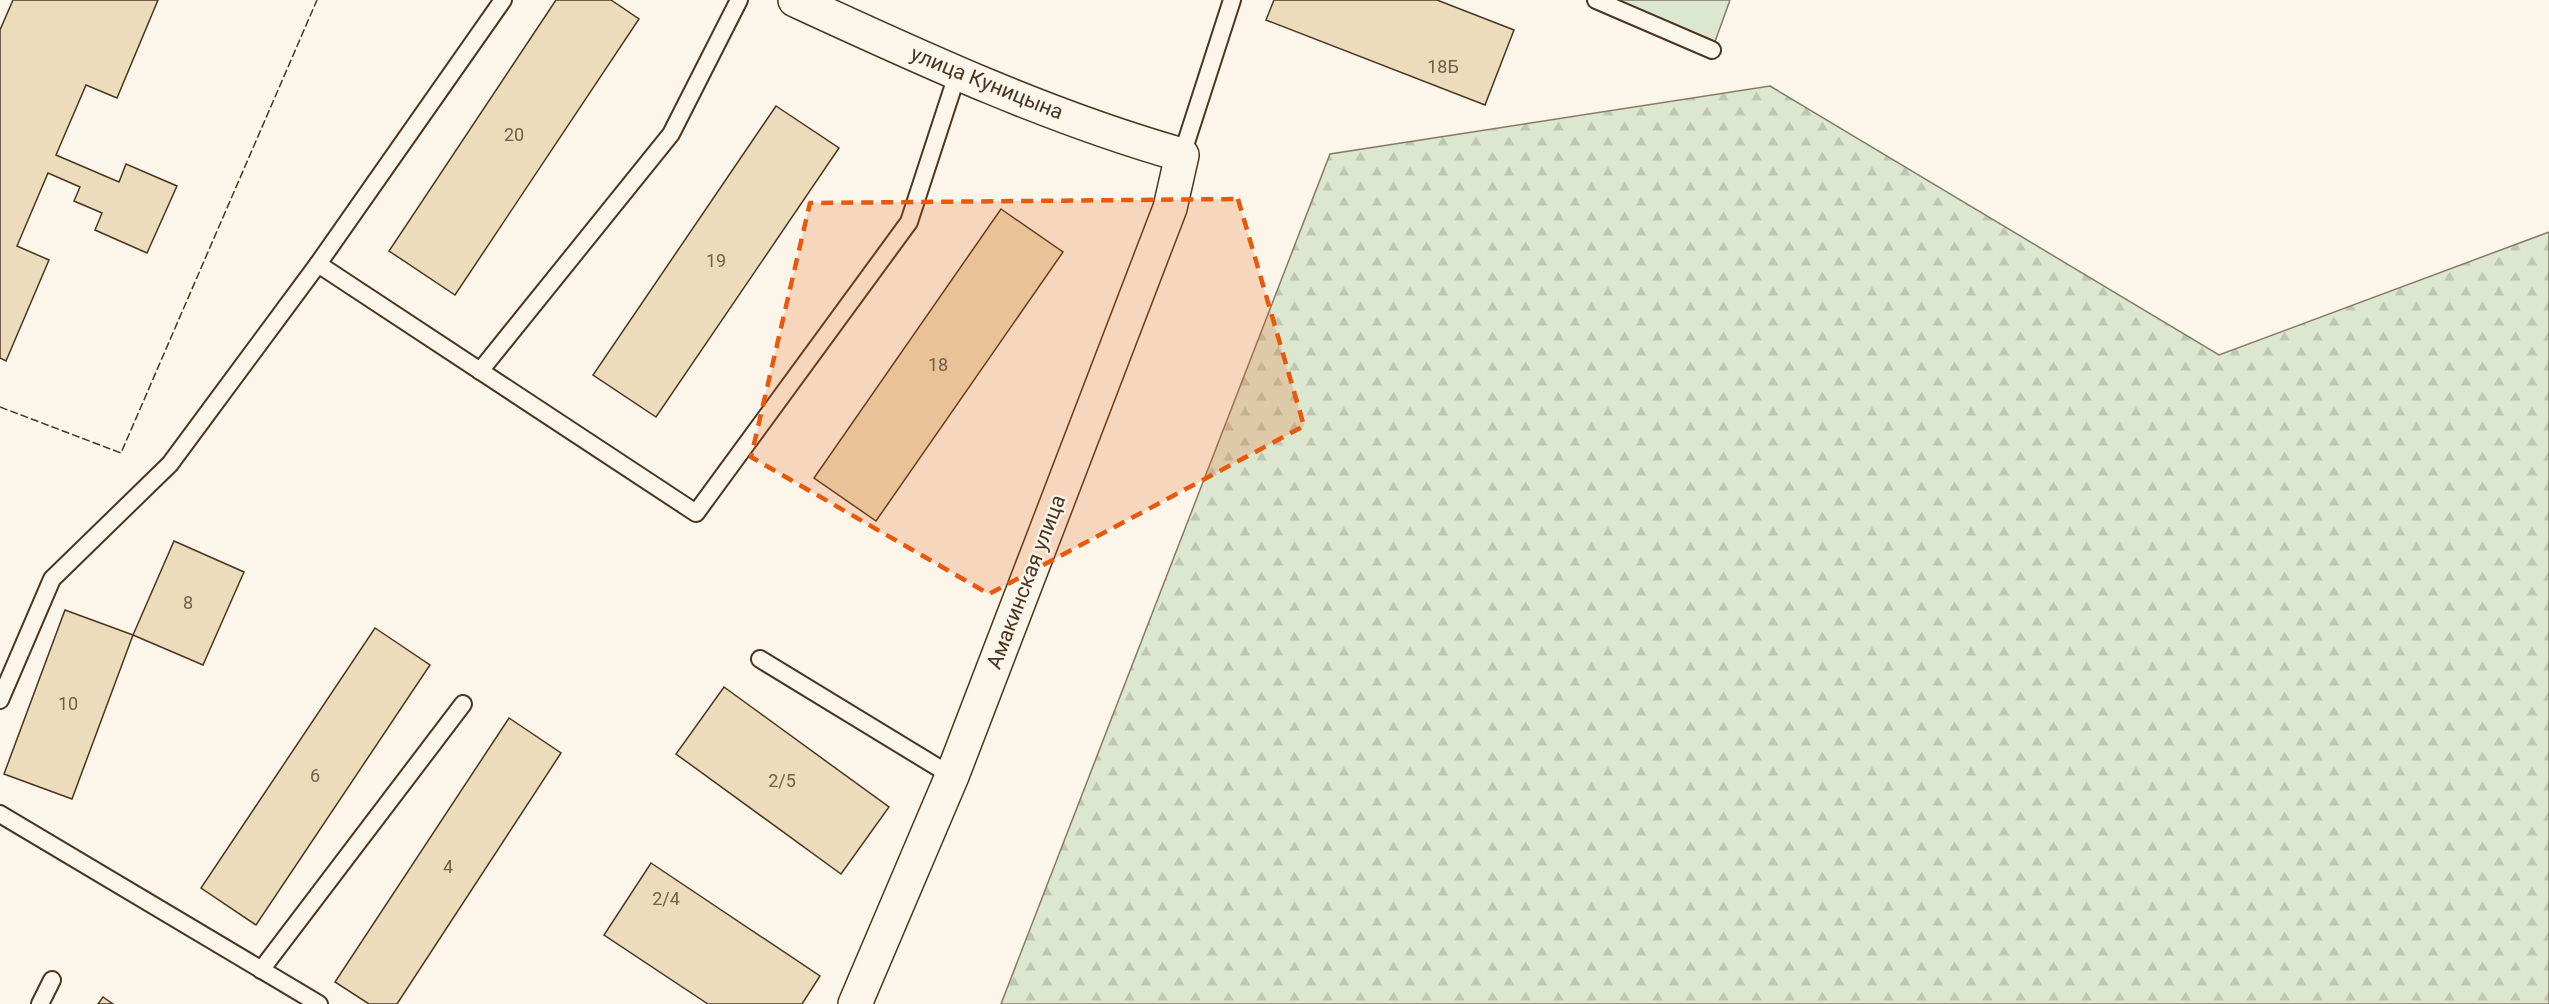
<svg xmlns="http://www.w3.org/2000/svg" width="2549" height="1004" font-family="Roboto,sans-serif">
	<style>
		.green { fill: #dce7d0; stroke: #887966; stroke-width: 1.5 }
		.forest { fill: url(#forest-firs); stroke: #887966; stroke-width: 1.5 }
		.building { fill: #ecdcbc; stroke: #4a3520; stroke-width: 1.5 }
		.lines { fill: none; stroke-linecap: round; stroke-linejoin: round }
		.service-casing { stroke: #4a3520; stroke-width: 20 }
		.minor-casing { stroke: #4a3520; stroke-width: 36 }
		.service { stroke: #fbf6e9; stroke-width: 16 }
		.minor { stroke: #fbf6e9; stroke-width: 33 }
		.fence { stroke: #4a3520; stroke-width: 1.5; stroke-dasharray: 8 3; stroke-linecap: butt }
		.marked { fill: #e8590c; fill-opacity: 0.2; stroke: #e8590c; stroke-width: 4.5; stroke-dasharray: 12 8; stroke-linejoin: round }
		.labels { text-anchor: middle; stroke-width: 4.5; stroke-linejoin: round; paint-order: stroke }
		.number-label { font-size: 18px; fill: #725f47 }
		.street-label { font-size: 21px; fill: #4a3520; stroke: #fbf6e9 }
	</style>
	<defs>
		<pattern id="forest-firs" width="22" height="20" patternUnits="userSpaceOnUse" patternTransform="scale(1.5)"><rect width="22" height="20" fill="#dce7d0"/><path d="M5 1l3.5 6h-7zM16 11l3.5 6h-7z" fill="#bec7b2"/></pattern>
	</defs>
	<rect width="100%" height="100%" fill="#fbf6e9"/>
	<polygon class="green" points="1596,0 1730,0 1712,50"/>
	<polygon class="forest" points="1770,86 2219,355 2549,232 2549,1004 1001,1004 1330,154"/>
	<g class="building">
		<polygon points="13,0 158,0 117,98 86,85 56,155 119,182 126,164 177,186 147,253 95,230 102,213 74,201 80,187 48,173 17,246 49,260 6,361 0,358 0,30"/>
		<polygon points="556,0 611,0 639,19 455,295 389,251"/>
		<polygon points="1274,0 1437,0 1514,30 1485,105 1266,20"/>
		<polygon points="776,106 839,148 656,417 593,375"/>
		<polygon points="1001,209 1063,252 876,521 814,478"/>
		<polygon points="174,541 244,572 203,665 133,635"/>
		<polygon points="65,610 133,635 72,799 4,774"/>
		<polygon points="375,628 430,665 256,925 201,888"/>
		<polygon points="724,687 889,807 841,874 676,754"/>
		<polygon points="509,718 561,753 397,1004 369,1004 335,982"/>
		<polygon points="651,863 820,976 802,1004 708,1004 604,935"/>
		<polygon points="103,997 113,1004 98,1004"/>
	</g>
	<g class="lines">
		<g class="service-casing">
			<g id="service">
				<polyline points="1596,0 1712,50"/>
				<polyline points="1182,155 1232,0"/>
				<polyline points="318,264 696,513 909,222 957,75"/>
				<polyline points="480,371 671,134 739,0"/>
				<polyline points="760,659 952,776"/>
				<polyline points="0,700 52,579 170,464 318,264 503,0"/>
				<polyline points="0,814 319,1004"/>
				<polyline points="261,970 463,704"/>
				<polyline points="40,1004 52,980"/>
			</g>
		</g>
		<g class="minor-casing">
			<path id="minor" d="M795 0C921 58 1048 117 1182 155L1170 208 952 776 855 1004"/>
		</g>
		<use href="#service" class="service"/>
		<use href="#minor" class="minor"/>
		<polyline class="fence" points="0,407 121,453 317,0"/>
	</g>
	<path class="marked" d="M1238 199 1304 426 989 594 751 457 810 203Z"/>
	<g class="labels">
		<g class="number-label">
			<text x="1443" y="73">18Б</text>
			<text x="514" y="141">20</text>
			<text x="716" y="267">19</text>
			<text x="938" y="371">18</text>
			<text x="188" y="609">8</text>
			<text x="68" y="710">10</text>
			<text x="315" y="782">6</text>
			<text x="782" y="787">2/5</text>
			<text x="448" y="873">4</text>
			<text x="666" y="905">2/4</text>
		</g>
		<g class="street-label">
			<text transform="translate(987 83) rotate(22)" y="7">улица Куницына</text>
			<text transform="translate(1026 582) rotate(-69)" y="7">Амакинская улица</text>
		</g>
	</g>
</svg>
